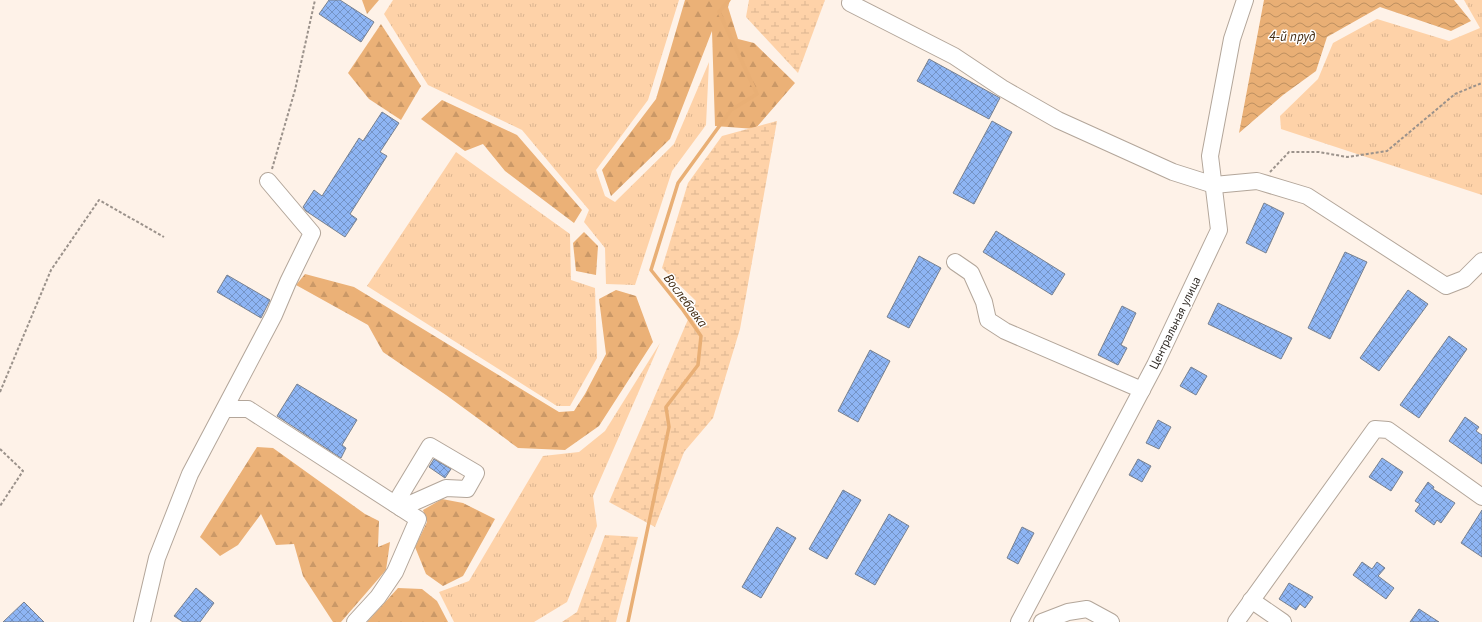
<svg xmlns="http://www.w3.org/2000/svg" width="1482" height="622" font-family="'PT Sans',sans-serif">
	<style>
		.grass { fill: url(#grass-tufts) }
		.forest { fill: url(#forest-firs) }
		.wetland { fill: url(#wetland-marsh) }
		.water { fill: url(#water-waves) }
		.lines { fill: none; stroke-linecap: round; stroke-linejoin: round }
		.stream { stroke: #e9af75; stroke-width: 3.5 }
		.building { fill: url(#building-cross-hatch); stroke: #78818f }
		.minor-casing { stroke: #b3a69a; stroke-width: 18 }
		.path { stroke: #9b928b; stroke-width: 2; stroke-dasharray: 3 2; stroke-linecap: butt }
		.minor { stroke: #fff; stroke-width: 16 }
		.labels { text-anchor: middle; stroke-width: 3; stroke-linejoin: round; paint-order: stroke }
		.street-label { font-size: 12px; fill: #2f2a25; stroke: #fff }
		.water-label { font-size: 13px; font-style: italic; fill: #432b12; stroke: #fff }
	</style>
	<defs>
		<pattern id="grass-tufts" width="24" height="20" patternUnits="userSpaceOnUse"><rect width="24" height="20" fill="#fed2a8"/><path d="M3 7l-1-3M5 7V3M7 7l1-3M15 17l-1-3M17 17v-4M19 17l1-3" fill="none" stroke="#dab490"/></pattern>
		<pattern id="forest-firs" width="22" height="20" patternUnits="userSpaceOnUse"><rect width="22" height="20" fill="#ebb177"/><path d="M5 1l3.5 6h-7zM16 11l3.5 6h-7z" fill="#ca9867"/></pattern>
		<pattern id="wetland-marsh" width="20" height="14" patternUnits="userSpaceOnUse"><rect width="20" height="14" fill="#fed2a8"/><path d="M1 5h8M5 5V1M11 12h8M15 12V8" fill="none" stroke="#dab490"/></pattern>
		<pattern id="water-waves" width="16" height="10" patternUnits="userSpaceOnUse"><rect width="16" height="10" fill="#e9af75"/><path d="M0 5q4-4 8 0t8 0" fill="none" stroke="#bd8f60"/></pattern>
		<pattern id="building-cross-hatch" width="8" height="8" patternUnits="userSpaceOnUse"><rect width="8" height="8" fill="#8eb5f4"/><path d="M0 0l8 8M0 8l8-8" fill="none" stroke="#7493c5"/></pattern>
	</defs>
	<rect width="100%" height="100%" fill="#fef2e8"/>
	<g class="grass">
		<polygon points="393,0 679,0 648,100 596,170 605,196 615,202 674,144 709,62 706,125 672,171 635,285 606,284 605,248 584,222 589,210 522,130 428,85 384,14"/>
		<polygon points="1464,0 1482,0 1482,195 1281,129 1280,116 1318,79 1333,43 1377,19 1449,41 1480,28"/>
		<polygon points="456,152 570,234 571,280 595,288 597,358 570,406 557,406 367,286"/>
		<polygon points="660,343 593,496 597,526 567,602 534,622 454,622 439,592 469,581 543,456 579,452 605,431"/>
	</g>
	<g class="forest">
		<polygon points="362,0 379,0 367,14"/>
		<polygon points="685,0 730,0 728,7 738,39 754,43 795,83 755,129 715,126 712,31 670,139 611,196 602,170 656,99"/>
		<polygon points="381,24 421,86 401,120 369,99 348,73"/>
		<polygon points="442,100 517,135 582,210 574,223 505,171 483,144 465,151 421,119"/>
		<polygon points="584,232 598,246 596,275 576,271 573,243"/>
		<polygon points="305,274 354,287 559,412 574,411 585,394 606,354 599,299 616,290 636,296 653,342 599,426 565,450 518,448 446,395 383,352 368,325 296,285"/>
		<polygon points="257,447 273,448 365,514 379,521 378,547 390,542 386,570 341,622 333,622 303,576 294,544 276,545 261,514 238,545 220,556 200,537"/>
		<polygon points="442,499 463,503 495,519 463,576 443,586 426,574 415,547 427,522 423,510"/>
		<polygon points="398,588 422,589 437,601 448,622 367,622"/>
	</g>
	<g class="wetland">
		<polygon points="749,0 825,0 798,73 746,17"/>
		<polygon points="777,121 740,329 713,418 684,452 655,527 609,502 696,301 662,268 688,183 722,136"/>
		<polygon points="605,535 638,537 616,622 562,622 577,612"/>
	</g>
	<polygon class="water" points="1264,0 1454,0 1471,21 1451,31 1380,7 1327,37 1316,71 1283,95 1239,133"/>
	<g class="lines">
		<polyline class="stream" points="628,622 669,427 666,407 698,365 701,336 683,310 651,270 678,183 731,110 757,94 719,12 729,0"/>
	</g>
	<g class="building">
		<polygon points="329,0 340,0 374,22 361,42 319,14"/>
		<polygon points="929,59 1000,98 989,119 917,81"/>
		<polygon points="382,112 399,123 380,152 387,156 350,214 357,219 345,237 306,211 303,207 314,190 322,196 359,138 363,141"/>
		<polygon points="992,121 1012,132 974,204 953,193"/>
		<polygon points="1264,203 1284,213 1266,253 1246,243"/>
		<polygon points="996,231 1065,274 1052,295 983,252"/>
		<polygon points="1345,252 1367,262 1330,339 1308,328"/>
		<polygon points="919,256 941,268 909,328 887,317"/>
		<polygon points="227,275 270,300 261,318 217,292"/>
		<polygon points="1408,290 1428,304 1379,371 1360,358"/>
		<polygon points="1218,303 1292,338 1281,359 1208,324"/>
		<polygon points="1122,306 1136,313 1121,345 1127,348 1118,365 1098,355"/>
		<polygon points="1449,336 1467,349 1419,418 1400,405"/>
		<polygon points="870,350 890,361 858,422 838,411"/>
		<polygon points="1191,367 1207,376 1196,395 1180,386"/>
		<polygon points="297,384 357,420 342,445 346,448 341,458 277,416"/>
		<polygon points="1465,417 1479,427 1476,431 1482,435 1482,464 1449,441"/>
		<polygon points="1158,420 1171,427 1159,449 1146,443"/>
		<polygon points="1382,458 1403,472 1391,491 1369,477"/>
		<polygon points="434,459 451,469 445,478 429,467"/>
		<polygon points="1138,459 1151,466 1142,482 1129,475"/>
		<polygon points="1428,482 1434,487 1433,489 1455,503 1441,523 1437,520 1434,525 1415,511 1420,504 1415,501"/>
		<polygon points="843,490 861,500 827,559 809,549"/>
		<polygon points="1482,510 1482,557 1461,543"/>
		<polygon points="889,514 909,526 875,585 855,574"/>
		<polygon points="777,527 796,538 761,598 742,587"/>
		<polygon points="1022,527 1034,533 1018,564 1007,558"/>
		<polygon points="1362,562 1372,569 1377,562 1385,568 1378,576 1394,588 1386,599 1353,575"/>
		<polygon points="1289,583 1313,597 1305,608 1300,604 1296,610 1279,599"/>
		<polygon points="196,588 214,603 200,622 183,622 174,616"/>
		<polygon points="24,602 44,622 3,622"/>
		<polygon points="1419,609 1439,622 1410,622"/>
	</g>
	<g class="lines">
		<g class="minor-casing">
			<g id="minor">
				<polyline points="850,3 954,56 1002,88 1058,120 1173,172 1214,185 1257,181 1307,196 1446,286 1464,279 1482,261"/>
				<polyline points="955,262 971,273 984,302 988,320 1005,331 1142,390"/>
				<polyline points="225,409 248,409 418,519 395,572 378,597 355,622"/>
				<polyline points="395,504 430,446 476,473 467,489 446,488 401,508"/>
				<polyline points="1251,600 1283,622"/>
				<polyline points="142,622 157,558 190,474 274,315 288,282 312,233 268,181"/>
				<polyline points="1019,622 1155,365 1219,230 1210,156 1232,39 1245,0"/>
				<polyline points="1042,622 1068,612 1087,609 1111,622"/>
				<polyline points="1236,622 1375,429 1388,430 1482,497"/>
			</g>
		</g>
		<g class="path">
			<polyline points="272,169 295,90 315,0"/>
			<polyline points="1270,172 1289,152 1319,152 1347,157 1387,151 1455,94 1482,83"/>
			<polyline points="0,392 51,270 99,200 164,237"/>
			<polyline points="0,449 23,471 0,506"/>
		</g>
		<use href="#minor" class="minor"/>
	</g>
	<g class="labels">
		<g class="street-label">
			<text transform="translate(1175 323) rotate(-64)" y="4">Центральная улица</text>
		</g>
		<g class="water-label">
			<text x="1292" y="41">4-й пруд</text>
			<text transform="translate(686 300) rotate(53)" y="5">Вослебовка</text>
		</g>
	</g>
</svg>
